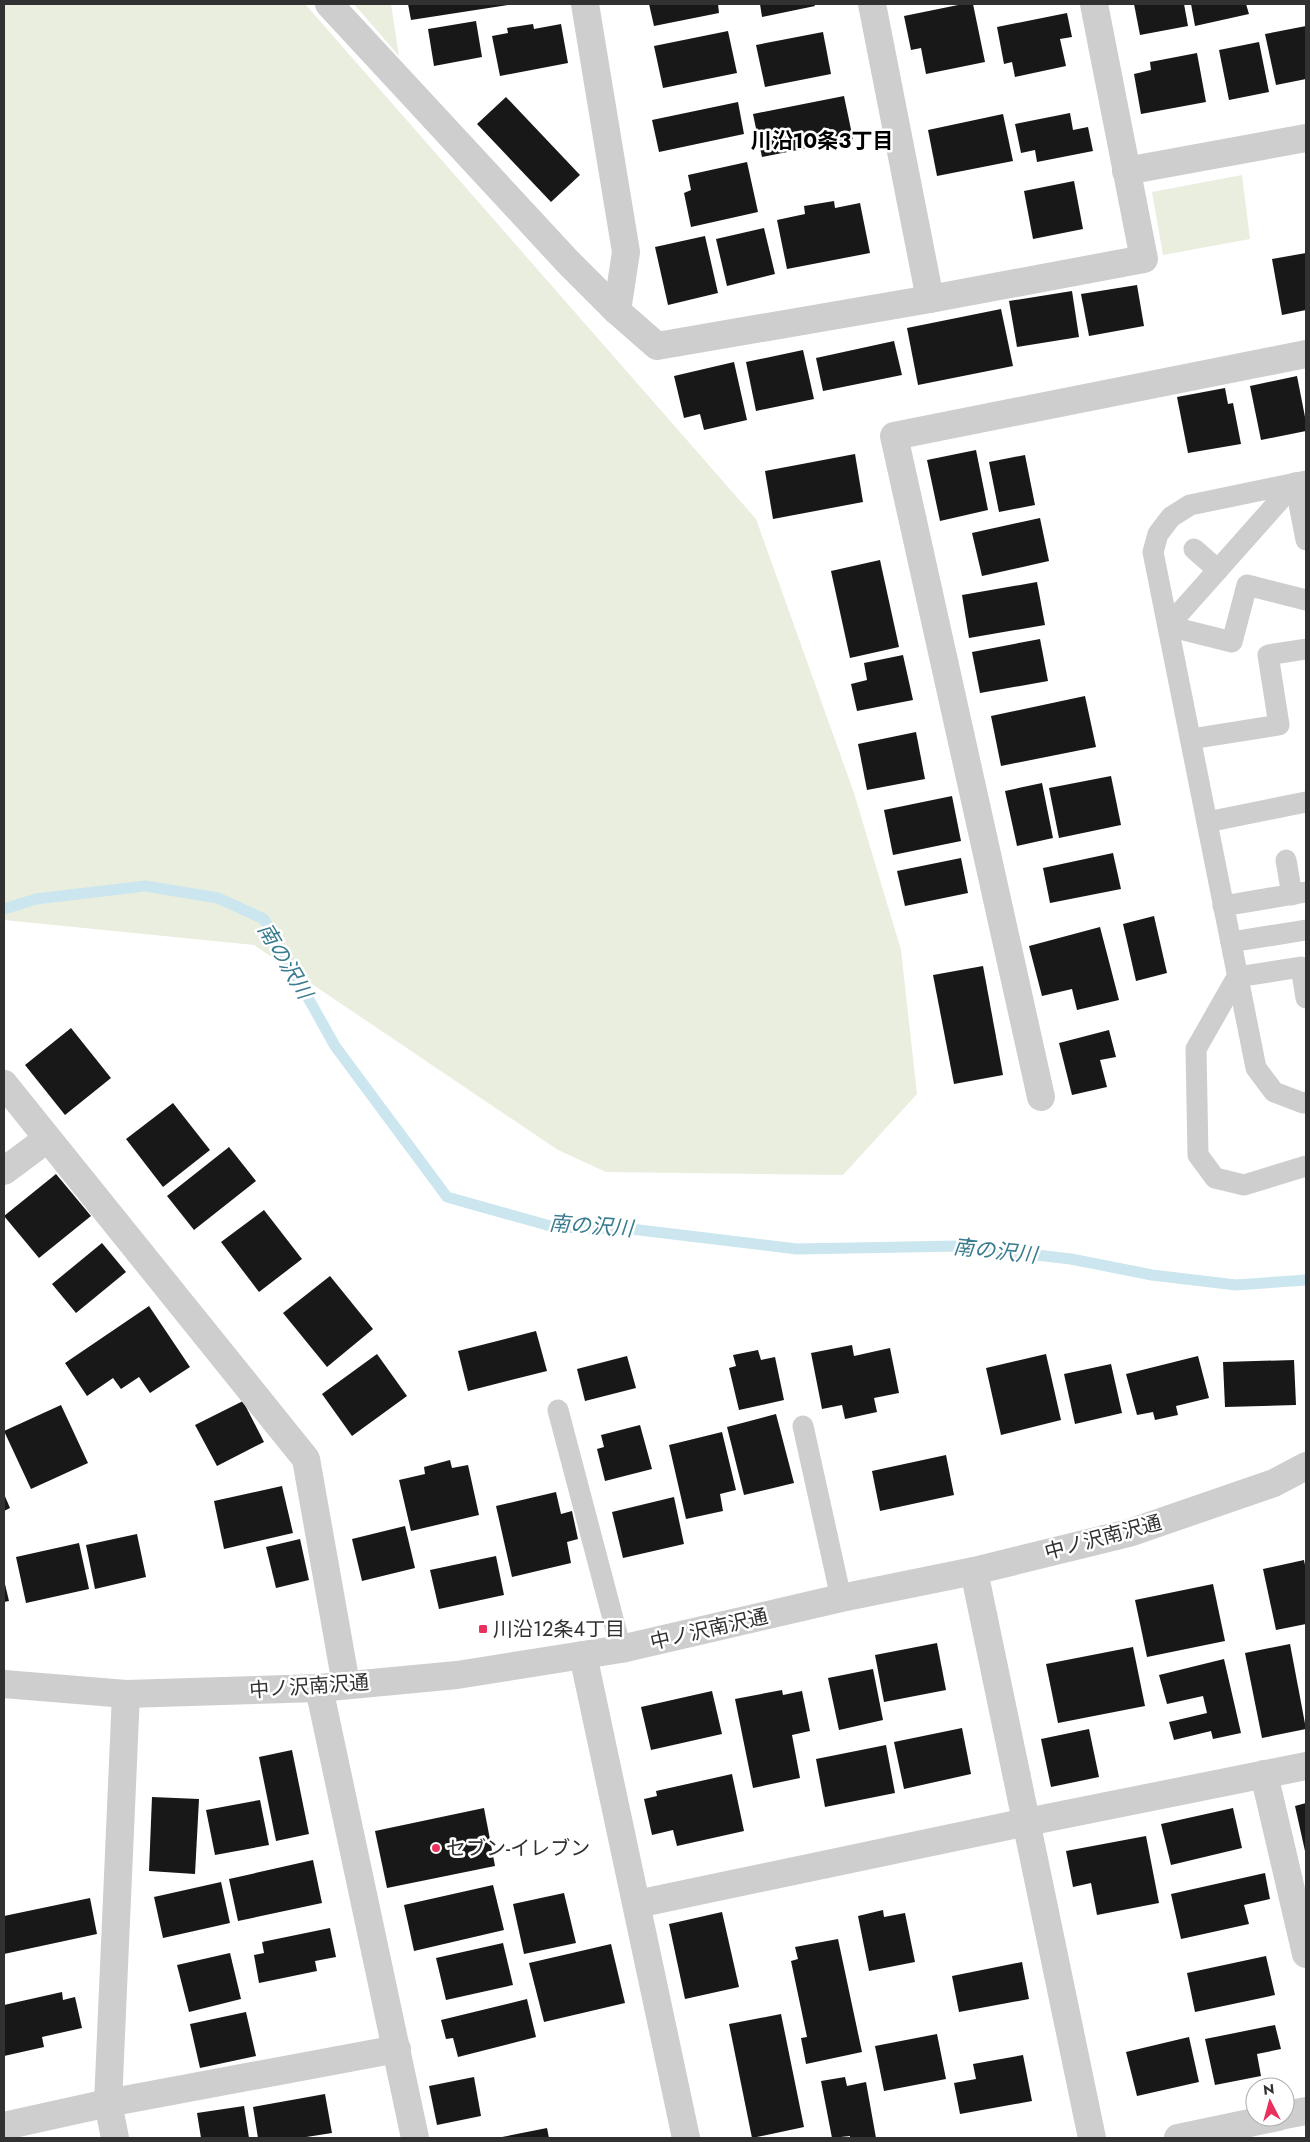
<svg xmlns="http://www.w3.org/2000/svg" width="1310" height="2142" font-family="Jost,'Noto Sans JP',sans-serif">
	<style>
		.green { fill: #e9eedf }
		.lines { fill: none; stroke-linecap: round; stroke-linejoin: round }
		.stream { stroke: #cbe6ee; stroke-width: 11 }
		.building { fill: #181818 }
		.service { stroke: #cecece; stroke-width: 21 }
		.minor { stroke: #cecece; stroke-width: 28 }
		.tertiary { stroke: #cecece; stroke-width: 28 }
		.poi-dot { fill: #ea315e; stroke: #fff; stroke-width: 2 }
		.labels { text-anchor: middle; stroke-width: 5; stroke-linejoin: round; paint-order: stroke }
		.street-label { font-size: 20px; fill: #313131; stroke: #fff }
		.poi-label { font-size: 20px; fill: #313131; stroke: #fff; text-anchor: start }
		.neighbourhood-label { font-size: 21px; font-weight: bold; fill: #000; stroke: #fff }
		.water-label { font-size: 21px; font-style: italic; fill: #3a7c8f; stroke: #fff }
	</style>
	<rect width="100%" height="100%" fill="#fff"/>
	<g class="green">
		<polygon points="4,4 305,4 756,519 854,793 901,950 917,1094 843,1175 606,1172 558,1150 254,945 4,920"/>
		<polygon points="354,4 391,4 399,56"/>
		<polygon points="1242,175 1250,239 1163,255 1152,192"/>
	</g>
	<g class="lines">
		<polyline class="stream" points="4,909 36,899 145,886 218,898 264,919 335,1046 447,1197 554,1227 631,1229 797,1249 959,1246 1071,1259 1152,1275 1236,1285 1306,1280"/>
	</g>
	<g class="building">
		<polygon points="408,4 507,4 508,5 411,20"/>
		<polygon points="649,4 718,4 719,13 654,26"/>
		<polygon points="760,4 814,4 815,6 762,17"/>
		<polygon points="963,4 973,4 985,62 926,74 921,48 911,50 904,16"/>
		<polygon points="1134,4 1184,4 1188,26 1140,35"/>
		<polygon points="1191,4 1246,4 1249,14 1195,26"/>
		<polygon points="1067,13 1072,37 1060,39 1066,66 1015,77 1012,62 1004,64 997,27"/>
		<polygon points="476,21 482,57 434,66 428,29"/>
		<polygon points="533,24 534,29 561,24 568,63 500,76 492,36 508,33 507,28"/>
		<polygon points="1306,26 1306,79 1276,85 1265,34"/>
		<polygon points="728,31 737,73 663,88 654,46"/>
		<polygon points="823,32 831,74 765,87 756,45"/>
		<polygon points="1259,42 1269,92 1229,100 1219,50"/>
		<polygon points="1197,53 1206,102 1141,114 1134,74 1151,70 1150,62"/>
		<polygon points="844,96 853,139 762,157 753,114"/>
		<polygon points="506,97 580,175 551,202 477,124"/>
		<polygon points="738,102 744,134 659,152 652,120"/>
		<polygon points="1070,113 1073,130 1088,127 1093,151 1037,162 1035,150 1021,153 1015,124"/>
		<polygon points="1003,114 1013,161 937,176 928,130"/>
		<polygon points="747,162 758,212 691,227 684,193 691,190 688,175"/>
		<polygon points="1074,181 1083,229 1033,239 1024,191"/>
		<polygon points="834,201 835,208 860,203 870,253 787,269 777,220 805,214 804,206"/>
		<polygon points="764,228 775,274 727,286 716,239"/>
		<polygon points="705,236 718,293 668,305 655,247"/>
		<polygon points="1306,253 1306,310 1282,315 1272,259"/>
		<polygon points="1137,285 1144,326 1089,336 1081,294"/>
		<polygon points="1072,291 1079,337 1017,347 1009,301"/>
		<polygon points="1001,309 1013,366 918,385 907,328"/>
		<polygon points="894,341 902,375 823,391 816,358"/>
		<polygon points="803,350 814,399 756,411 746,362"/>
		<polygon points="734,362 747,420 704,430 700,414 684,418 674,376"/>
		<polygon points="1297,376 1306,422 1306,431 1261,440 1250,386"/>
		<polygon points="1225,388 1228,404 1233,403 1241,444 1188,453 1177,397"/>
		<polygon points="976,450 988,510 940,521 927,460"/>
		<polygon points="855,454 863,502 773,519 765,471"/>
		<polygon points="1025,455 1035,505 999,512 989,462"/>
		<polygon points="1040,518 1049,561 982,576 972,533"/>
		<polygon points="880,560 899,647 850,658 831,571"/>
		<polygon points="1037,582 1045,625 969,638 962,595"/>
		<polygon points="1040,639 1048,681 980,693 972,652"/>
		<polygon points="903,655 913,700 857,711 851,684 867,680 864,663"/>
		<polygon points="1085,696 1096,747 1001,766 991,716"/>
		<polygon points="916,732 925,779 867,790 858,744"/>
		<polygon points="1111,776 1121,825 1059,838 1049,788"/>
		<polygon points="1042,783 1053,838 1017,846 1005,791"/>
		<polygon points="952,796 961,841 893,855 884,810"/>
		<polygon points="1113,853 1121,889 1050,903 1043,868"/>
		<polygon points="961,858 968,893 905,906 897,871"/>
		<polygon points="1154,916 1167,973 1136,981 1123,924"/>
		<polygon points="1100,927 1119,1000 1077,1010 1072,989 1042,996 1029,946"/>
		<polygon points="983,966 1003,1075 954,1084 933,975"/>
		<polygon points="71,1028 111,1078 65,1115 25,1065"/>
		<polygon points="1109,1030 1116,1057 1100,1060 1107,1087 1072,1095 1059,1043"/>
		<polygon points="173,1103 210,1150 163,1187 126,1139"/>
		<polygon points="229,1147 256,1181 194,1230 167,1196"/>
		<polygon points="56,1174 91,1216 39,1258 4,1216"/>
		<polygon points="264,1210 302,1259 259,1292 221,1242"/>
		<polygon points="102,1243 126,1272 76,1313 52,1284"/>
		<polygon points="330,1276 373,1329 327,1367 283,1313"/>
		<polygon points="149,1306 190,1367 150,1393 139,1377 121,1389 113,1378 87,1396 65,1363"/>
		<polygon points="536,1331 547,1371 468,1391 458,1351"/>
		<polygon points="852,1345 854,1356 890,1348 899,1393 874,1398 877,1412 845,1419 842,1405 822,1409 811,1353"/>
		<polygon points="758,1350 761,1360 775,1357 784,1400 739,1410 729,1368 736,1366 733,1355"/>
		<polygon points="377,1354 407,1396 352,1436 322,1394"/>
		<polygon points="1046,1354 1061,1420 1001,1435 986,1368"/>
		<polygon points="627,1356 636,1388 585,1401 577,1369"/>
		<polygon points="1198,1356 1209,1398 1176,1406 1178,1415 1155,1420 1153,1412 1137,1415 1126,1374"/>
		<polygon points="1294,1360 1296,1405 1225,1407 1223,1362"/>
		<polygon points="1111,1364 1122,1413 1075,1424 1064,1374"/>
		<polygon points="243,1401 264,1442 217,1466 195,1425"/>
		<polygon points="61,1405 88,1463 31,1489 4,1431"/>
		<polygon points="776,1414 794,1483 744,1495 727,1427"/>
		<polygon points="640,1425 652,1469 605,1481 597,1449 604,1447 601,1435"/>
		<polygon points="722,1432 736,1490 720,1494 723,1511 686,1519 669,1445"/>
		<polygon points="946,1455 954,1495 880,1511 872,1471"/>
		<polygon points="450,1460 452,1468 468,1465 479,1515 411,1531 399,1480 425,1474 424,1467"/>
		<polygon points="282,1486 293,1533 224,1549 214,1501"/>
		<polygon points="556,1492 561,1514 572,1511 578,1539 567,1542 571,1563 512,1577 496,1506"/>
		<polygon points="4,1494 10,1508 4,1511"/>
		<polygon points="674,1497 684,1544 623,1558 612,1512"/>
		<polygon points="405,1526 415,1568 362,1581 352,1539"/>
		<polygon points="137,1534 146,1577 95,1589 86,1545"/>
		<polygon points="300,1539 309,1580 276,1588 266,1547"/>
		<polygon points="79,1543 89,1589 26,1603 16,1557"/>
		<polygon points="496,1556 504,1595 439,1609 430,1570"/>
		<polygon points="1304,1560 1306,1570 1306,1624 1276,1630 1263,1569"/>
		<polygon points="4,1580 9,1601 4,1602"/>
		<polygon points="1213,1584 1225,1641 1147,1657 1135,1600"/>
		<polygon points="937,1643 946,1690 884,1702 875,1655"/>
		<polygon points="1290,1644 1306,1729 1262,1738 1245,1653"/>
		<polygon points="1133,1647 1145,1706 1058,1723 1046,1664"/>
		<polygon points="1224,1659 1241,1733 1213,1739 1211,1731 1174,1740 1169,1722 1207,1713 1203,1696 1167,1704 1159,1675"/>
		<polygon points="873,1669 883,1720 839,1730 828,1678"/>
		<polygon points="782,1690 783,1695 802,1691 810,1731 792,1735 800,1778 753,1788 735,1699"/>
		<polygon points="712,1691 722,1734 651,1750 641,1707"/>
		<polygon points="962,1728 971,1774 904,1789 894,1742"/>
		<polygon points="1089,1729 1099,1777 1051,1787 1041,1739"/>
		<polygon points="886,1745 895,1793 825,1807 816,1759"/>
		<polygon points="292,1750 309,1834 276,1841 259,1757"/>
		<polygon points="732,1774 744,1831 677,1846 673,1830 652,1835 644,1799 657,1796 656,1791"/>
		<polygon points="152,1797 199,1799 195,1874 149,1871"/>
		<polygon points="260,1800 269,1845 215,1855 206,1810"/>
		<polygon points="1306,1803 1306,1851 1305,1851 1295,1806"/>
		<polygon points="484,1808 495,1866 387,1888 375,1831"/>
		<polygon points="1233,1808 1242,1848 1171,1865 1161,1824"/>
		<polygon points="1146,1836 1159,1903 1097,1915 1091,1883 1073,1887 1066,1851"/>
		<polygon points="313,1860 322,1903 238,1921 229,1879"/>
		<polygon points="1265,1873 1270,1899 1244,1905 1249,1924 1181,1939 1171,1894"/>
		<polygon points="221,1882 230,1923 163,1938 154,1897"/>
		<polygon points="493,1885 504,1930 414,1951 404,1905"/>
		<polygon points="564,1893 576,1943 524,1954 513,1904"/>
		<polygon points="90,1898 97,1934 4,1954 4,1916"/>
		<polygon points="883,1910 884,1917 905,1913 915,1962 869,1971 858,1916"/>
		<polygon points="722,1912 739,1987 685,1999 669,1924"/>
		<polygon points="330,1928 336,1957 315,1961 317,1971 259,1983 254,1955 264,1953 262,1942"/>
		<polygon points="838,1939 862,2052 806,2064 801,2038 807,2037 791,1961 798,1959 795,1947"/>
		<polygon points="503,1943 513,1985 446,2000 436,1958"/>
		<polygon points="611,1944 625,2003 544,2022 529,1963"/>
		<polygon points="230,1953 241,1999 189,2012 177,1965"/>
		<polygon points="1266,1956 1275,1995 1195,2012 1187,1973"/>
		<polygon points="1022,1962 1029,1999 959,2012 952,1976"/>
		<polygon points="62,1992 63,2000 75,1997 82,2028 42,2037 44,2047 4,2056 4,2005"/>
		<polygon points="527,1999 536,2037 458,2057 453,2038 446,2039 441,2020"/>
		<polygon points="246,2012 256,2056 200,2068 190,2024"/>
		<polygon points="781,2014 804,2127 752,2138 729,2024"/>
		<polygon points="1275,2025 1281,2049 1257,2054 1261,2076 1215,2085 1205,2039"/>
		<polygon points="937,2034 946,2079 884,2091 875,2046"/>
		<polygon points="1189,2037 1199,2082 1137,2096 1126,2052"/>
		<polygon points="1023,2055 1032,2101 960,2114 954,2083 976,2079 973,2064"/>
		<polygon points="474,2077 481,2116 437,2125 429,2086"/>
		<polygon points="845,2077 847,2086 866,2082 876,2138 850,2138 850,2136 832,2138 821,2081"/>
		<polygon points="325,2094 332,2133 300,2138 258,2138 253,2107"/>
		<polygon points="244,2106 249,2138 201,2138 197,2113"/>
		<polygon points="547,2128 549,2138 502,2138 502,2137"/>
	</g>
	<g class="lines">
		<g class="service">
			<polyline points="1306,481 1190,505 1171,517 1158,534 1153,552 1256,1068 1274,1092 1303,1103 1306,1102"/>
			<polyline points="1295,483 1306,540"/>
			<polyline points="1194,549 1218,570"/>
			<polyline points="1168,626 1295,483"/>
			<polyline points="1168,626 1232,642 1247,585 1306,600"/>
			<polyline points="1191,739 1279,725 1268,655 1306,649"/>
			<polyline points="1207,822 1306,802"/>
			<polyline points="1286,860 1292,895"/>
			<polyline points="1223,906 1306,892"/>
			<polyline points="1231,942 1306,930"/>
			<polyline points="1306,998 1301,967 1237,977 1196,1049 1198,1155 1215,1178 1244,1185 1306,1166"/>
			<polyline points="558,1410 621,1649"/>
			<polyline points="803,1426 841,1598"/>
		</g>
		<g class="minor">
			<polyline points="329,4 568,262 617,311 657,346 930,299 1144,259 1094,4"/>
			<polyline points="585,4 626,252 617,311"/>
			<polyline points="872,4 930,299"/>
			<polyline points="1126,171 1306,138"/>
			<polyline points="4,1084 306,1459 346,1684"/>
			<polyline points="1041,1097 894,436 1306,354"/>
			<polyline points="4,1171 47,1139"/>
			<polyline points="974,1571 1092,2138"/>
			<polyline points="583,1655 686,2138"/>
			<polyline points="319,1688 415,2138"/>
			<polyline points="1264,1774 1306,1954"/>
			<polyline points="637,1904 1027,1822 1306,1766"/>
			<polyline points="1285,2115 1306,2111"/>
			<polyline points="4,2126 108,2103 397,2049"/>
			<polyline points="115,2138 108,2103 126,1694"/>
			<polyline points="1178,2138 1278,2117"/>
		</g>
		<polyline class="tertiary" points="4,1684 126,1694 319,1688 457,1675 621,1649 841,1598 974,1571 1129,1533 1274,1483 1306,1466"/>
	</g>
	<g class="poi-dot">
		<rect x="478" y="1624" width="10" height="10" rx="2.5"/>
		<circle cx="436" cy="1848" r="5"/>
	</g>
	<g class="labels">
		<g class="street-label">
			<text transform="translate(1103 1537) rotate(-15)" y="7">中ノ沢南沢通</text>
			<text transform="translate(709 1629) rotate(-13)" y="7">中ノ沢南沢通</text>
			<text transform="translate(309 1686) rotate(-4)" y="7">中ノ沢南沢通</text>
		</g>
		<g class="poi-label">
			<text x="493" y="1636">川沿12条4丁目</text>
			<text x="446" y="1855">セブン-イレブン</text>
		</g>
		<g class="neighbourhood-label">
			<text x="822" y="148">川沿10条3丁目</text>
		</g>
		<g class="water-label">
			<text transform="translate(285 961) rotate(59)" y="7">南の沢川</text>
			<text transform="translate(591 1226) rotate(4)" y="7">南の沢川</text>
			<text transform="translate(995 1251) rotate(6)" y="7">南の沢川</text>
		</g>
	</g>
	<rect width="1310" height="2142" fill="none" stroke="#313131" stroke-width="10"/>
	<g transform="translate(1270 2102) rotate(354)"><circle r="24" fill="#ffffff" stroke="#adadad"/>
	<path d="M0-4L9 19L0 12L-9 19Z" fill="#ea315e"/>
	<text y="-8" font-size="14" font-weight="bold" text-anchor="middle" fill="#313131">N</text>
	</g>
</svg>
